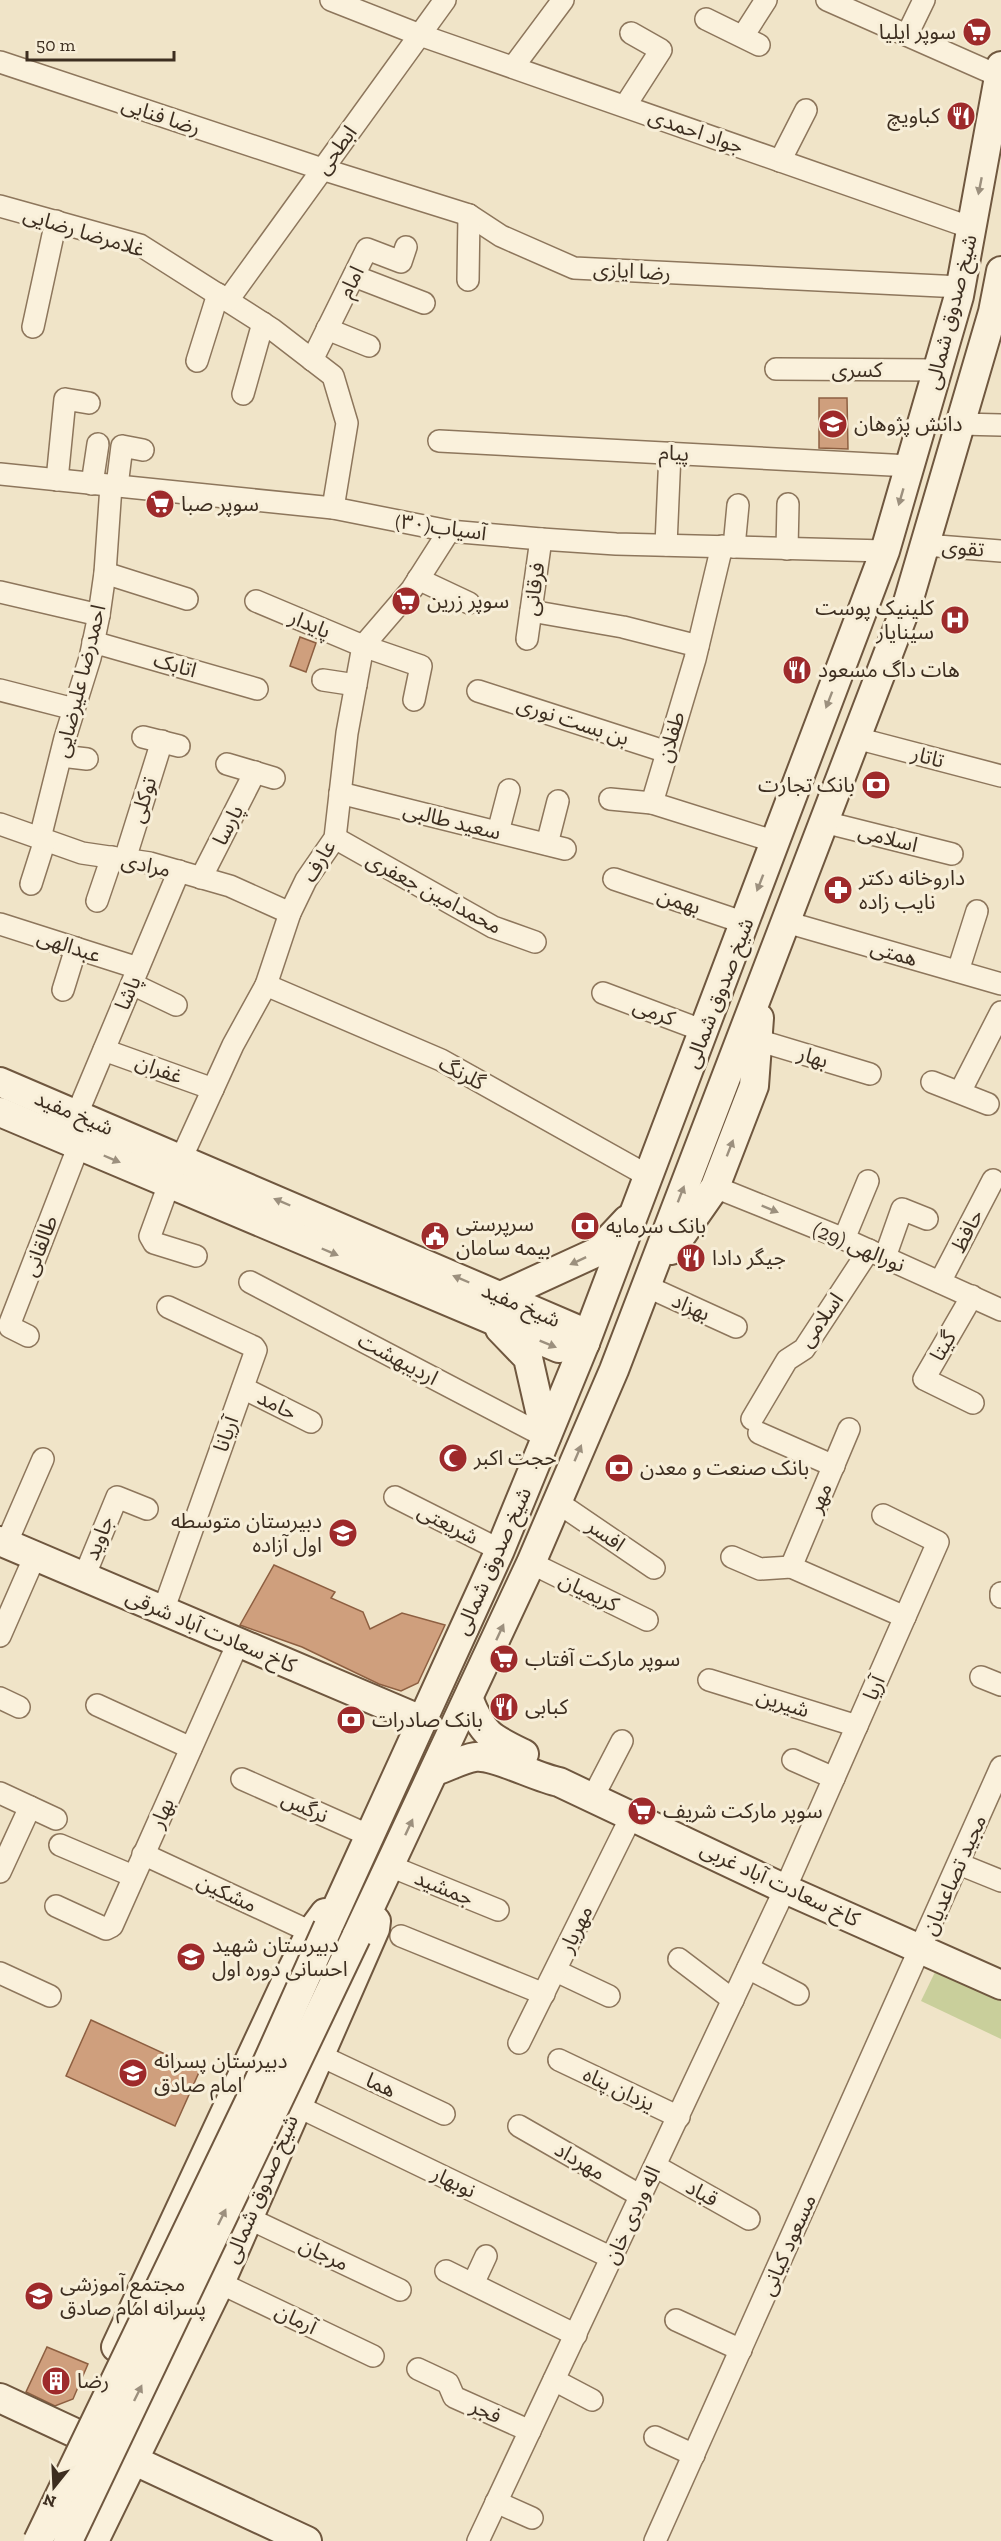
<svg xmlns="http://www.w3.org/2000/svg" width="1001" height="2541" font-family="'Zilla Slab','Noto Sans Arabic',serif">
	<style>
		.green { fill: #c9cf9b }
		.building { fill: #cf9f7d; stroke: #8d5f41; stroke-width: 1.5 }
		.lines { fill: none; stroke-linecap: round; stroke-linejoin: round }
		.street-casing { stroke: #8d765c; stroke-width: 24 }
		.secondary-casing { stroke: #6f573f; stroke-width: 32 }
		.street { stroke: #faf1dc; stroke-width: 21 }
		.secondary { stroke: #faf1dc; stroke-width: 28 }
		.secondary-bridge-casing { stroke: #6f573f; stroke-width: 32; stroke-linecap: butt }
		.secondary-bridge { stroke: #faf1dc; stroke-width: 28 }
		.oneway { fill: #9c907e }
		.labels { text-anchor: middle; stroke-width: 6; stroke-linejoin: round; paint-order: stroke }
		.poi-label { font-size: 21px; fill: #3d2e20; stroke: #f7eed8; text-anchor: start }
		.street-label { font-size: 21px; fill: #3d2e20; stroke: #f7eed8 }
	</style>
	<rect width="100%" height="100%" fill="#f0e4c8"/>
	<polygon class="green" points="936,1970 1001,2001 1001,2039 921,2001"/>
	<g class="building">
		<polygon points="819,398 847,398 848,449 819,448"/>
		<polygon points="300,637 316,643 306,672 290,666"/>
		<polygon points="274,1565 335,1592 331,1598 363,1612 370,1629 402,1613 445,1625 418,1683 401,1691 379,1684 302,1647 240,1625"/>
		<polygon points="91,2020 200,2070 175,2126 66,2076"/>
		<polygon points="47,2347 88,2364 73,2399 55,2406 26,2392"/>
	</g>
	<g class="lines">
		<g class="street-casing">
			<g id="street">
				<polyline points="331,0 420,35 972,228"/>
				<polyline points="827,0 999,76"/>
				<polyline points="706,19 759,45"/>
				<polyline points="907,35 924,0"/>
				<polyline points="743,36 766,0"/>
				<polyline points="0,62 322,169 469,215 501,236 574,268 961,287"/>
				<polyline points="513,67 563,0"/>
				<polyline points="625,106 661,50 631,33"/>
				<polyline points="780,161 806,110"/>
				<polyline points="0,206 140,245 272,329 333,376 347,423 333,508"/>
				<polyline points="354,276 424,303"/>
				<polyline points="468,280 469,215"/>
				<polyline points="228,300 445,0"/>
				<polyline points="33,327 56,221"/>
				<polyline points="327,329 369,346"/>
				<polyline points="312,360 367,249 401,262 406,247"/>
				<polyline points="197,361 218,294"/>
				<polyline points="776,369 938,370"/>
				<polyline points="243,394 263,323"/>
				<polyline points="960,424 1001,425"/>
				<polyline points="439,441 910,466"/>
				<polyline points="0,474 333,508 449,531 541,539 616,544 885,551"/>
				<polyline points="57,480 65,399 89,403"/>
				<polyline points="92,484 98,444"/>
				<polyline points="117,486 122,446 143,450"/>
				<polyline points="666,545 670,453"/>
				<polyline points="925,545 1001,551"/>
				<polyline points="722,546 695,659 652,803 776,842"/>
				<polyline points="734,547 738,505"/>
				<polyline points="787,549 788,504"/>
				<polyline points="105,573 187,599"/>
				<polyline points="418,579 469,603"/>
				<polyline points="0,592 99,615"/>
				<polyline points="256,601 363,646 421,666 414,700"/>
				<polyline points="531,611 623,627 698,646"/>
				<polyline points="527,639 541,539"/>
				<polyline points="93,642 257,689"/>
				<polyline points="323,680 356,685"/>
				<polyline points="0,690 74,709"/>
				<polyline points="478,691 667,752"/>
				<polyline points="143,737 179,746"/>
				<polyline points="856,738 1001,776"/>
				<polyline points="61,756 87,759"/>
				<polyline points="227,764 274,778"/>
				<polyline points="340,793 565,849"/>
				<polyline points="610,799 652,803"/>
				<polyline points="824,822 952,854"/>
				<polyline points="0,824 82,853 150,863 230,886 290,913"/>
				<polyline points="498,832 509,790"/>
				<polyline points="40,838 65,738 90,658 99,615 105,573 111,486"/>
				<polyline points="335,838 493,927 535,942"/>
				<polyline points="547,844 558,801"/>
				<polyline points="125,859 162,741"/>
				<polyline points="201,878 255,772"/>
				<polyline points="614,879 745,923"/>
				<polyline points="31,884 45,840"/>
				<polyline points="97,901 112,857"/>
				<polyline points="786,922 1001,984"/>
				<polyline points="0,924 138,968"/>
				<polyline points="958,971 977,911"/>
				<polyline points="132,984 176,1005"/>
				<polyline points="266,985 441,1060 650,1177"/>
				<polyline points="63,990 76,948"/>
				<polyline points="603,993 704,1031"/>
				<polyline points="757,1040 870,1074"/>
				<polyline points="104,1050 213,1089"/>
				<polyline points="932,1082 988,1104"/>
				<polyline points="960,1092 1001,1012"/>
				<polyline points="77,1114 179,871"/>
				<polyline points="181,1159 233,1045 266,985 290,913 306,880 335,838 347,733 363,646 412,589 449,531"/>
				<polyline points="169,1184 150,1236 154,1243 196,1256"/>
				<polyline points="715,1187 844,1239 1001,1310"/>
				<polyline points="844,1239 868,1181"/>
				<polyline points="885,1257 902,1209 927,1219"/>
				<polyline points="250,1282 546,1437"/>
				<polyline points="940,1282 993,1180"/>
				<polyline points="646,1286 736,1327"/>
				<polyline points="972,1296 924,1379 973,1403"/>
				<polyline points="28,1336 10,1327 10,1323 79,1145"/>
				<polyline points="243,1388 311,1422"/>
				<polyline points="752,1419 787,1360 804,1349 869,1250"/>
				<polyline points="759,1433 834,1466"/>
				<polyline points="395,1497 500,1550"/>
				<polyline points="557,1502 654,1568"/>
				<polyline points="6,1544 43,1459"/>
				<polyline points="732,1557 760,1569 791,1567 905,1617"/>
				<polyline points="531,1563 647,1620"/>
				<polyline points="791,1567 849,1429"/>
				<polyline points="84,1577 117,1497 147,1509"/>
				<polyline points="1001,1593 1001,1597"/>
				<polyline points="163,1611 256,1350 254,1347 168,1307"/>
				<polyline points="0,1636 35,1556"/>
				<polyline points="981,1677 1001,1685"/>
				<polyline points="709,1680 857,1726"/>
				<polyline points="0,1698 19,1707"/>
				<polyline points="97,1705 191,1748"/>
				<polyline points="793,1760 834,1778"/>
				<polyline points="242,1779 368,1835"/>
				<polyline points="0,1793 56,1819"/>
				<polyline points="593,1797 622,1741"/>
				<polyline points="60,1845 133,1876"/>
				<polyline points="143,1854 311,1932"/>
				<polyline points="959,1864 1001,1881"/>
				<polyline points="390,1866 498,1910"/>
				<polyline points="0,1872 30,1807"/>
				<polyline points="56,1906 106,1929 112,1926 238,1643"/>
				<polyline points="401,1936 544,1994"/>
				<polyline points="679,1959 733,2000"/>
				<polyline points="748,1968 798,1994"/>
				<polyline points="556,1971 609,1996"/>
				<polyline points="0,1973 50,1996"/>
				<polyline points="519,2043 632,1815"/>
				<polyline points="319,2055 444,2114"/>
				<polyline points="559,2060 679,2117"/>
				<polyline points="297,2106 612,2258"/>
				<polyline points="519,2126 641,2196"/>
				<polyline points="655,2166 749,2219"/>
				<polyline points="248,2218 400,2290"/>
				<polyline points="446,2271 576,2335"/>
				<polyline points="220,2283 373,2356"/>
				<polyline points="473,2284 486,2256"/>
				<polyline points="676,2320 741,2350"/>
				<polyline points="418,2369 448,2383 454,2397 530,2431"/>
				<polyline points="554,2380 592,2400"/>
				<polyline points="655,2437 694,2455"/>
				<polyline points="496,2502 532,2518"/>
				<polyline points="478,2541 785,1889 938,1542 883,1515"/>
				<polyline points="655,2541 1001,1767"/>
			</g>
		</g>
		<g class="secondary-casing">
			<g id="secondary">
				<polyline points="0,1082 576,1329 585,1343"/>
				<polyline points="0,1112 559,1348 585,1343"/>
				<polyline points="671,1250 715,1187 754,1086 759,1018"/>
				<polyline points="501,1296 597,1252 627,1220"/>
				<polyline points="500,1329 528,1358 546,1437"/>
				<polyline points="0,1541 421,1720"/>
				<path d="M469 1700C483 1735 491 1738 524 1754"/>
				<path d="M435 1771C448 1767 462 1759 475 1757 493 1754 537 1778 559 1782L785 1889 1001 1985"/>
				<polyline points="328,1927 500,1550 585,1343 885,551 959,296 1001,66"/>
				<polyline points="356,1937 531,1563 614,1370 908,602 993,312 1001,271"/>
				<polyline points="116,2347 287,1980 311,1932 325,1913"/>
				<polyline points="0,2398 307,2541"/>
				<polyline points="94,2541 220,2283 375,1929 376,1921"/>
			</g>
		</g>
		<use href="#street" class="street"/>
		<use href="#secondary" class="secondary"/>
		<g class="secondary-bridge-casing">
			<g id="secondary-bridge">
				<polyline points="38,2541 255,2090 328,1927"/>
				<polyline points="68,2541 356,1937"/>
			</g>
		</g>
		<use href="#secondary-bridge" class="secondary-bridge"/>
	</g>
	<defs><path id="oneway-solid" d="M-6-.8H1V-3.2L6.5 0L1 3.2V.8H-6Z" transform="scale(1.5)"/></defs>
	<g class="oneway">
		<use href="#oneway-solid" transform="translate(980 186) rotate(101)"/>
		<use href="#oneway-solid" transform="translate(901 497) rotate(106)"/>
		<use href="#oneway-solid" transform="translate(829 700) rotate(111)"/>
		<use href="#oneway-solid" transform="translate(760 883) rotate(111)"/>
		<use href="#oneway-solid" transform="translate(730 1148) rotate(-69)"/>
		<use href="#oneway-solid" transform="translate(112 1159) rotate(23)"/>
		<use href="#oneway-solid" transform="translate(681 1194) rotate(-69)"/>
		<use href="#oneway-solid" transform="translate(282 1202) rotate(-157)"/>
		<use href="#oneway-solid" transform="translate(770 1209) rotate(22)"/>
		<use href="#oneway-solid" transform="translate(330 1252) rotate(23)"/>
		<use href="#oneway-solid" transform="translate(578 1261) rotate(155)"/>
		<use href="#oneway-solid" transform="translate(461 1279) rotate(-157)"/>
		<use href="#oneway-solid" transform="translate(548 1344) rotate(22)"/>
		<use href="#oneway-solid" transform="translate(578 1453) rotate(-67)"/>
		<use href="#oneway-solid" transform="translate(500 1632) rotate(-65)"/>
		<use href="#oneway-solid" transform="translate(409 1827) rotate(-65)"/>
		<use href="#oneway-solid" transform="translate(222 2217) rotate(-64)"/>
		<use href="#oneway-solid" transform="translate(138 2393) rotate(-64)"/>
	</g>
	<defs>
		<g id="supermarket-disc" transform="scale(1.5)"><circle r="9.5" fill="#9e2a2b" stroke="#f7eed8"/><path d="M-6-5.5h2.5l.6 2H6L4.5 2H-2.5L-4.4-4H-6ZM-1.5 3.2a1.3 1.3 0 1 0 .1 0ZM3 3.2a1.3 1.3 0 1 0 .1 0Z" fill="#fff"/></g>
		<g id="restaurant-disc" transform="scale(1.5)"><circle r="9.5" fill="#9e2a2b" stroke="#f7eed8"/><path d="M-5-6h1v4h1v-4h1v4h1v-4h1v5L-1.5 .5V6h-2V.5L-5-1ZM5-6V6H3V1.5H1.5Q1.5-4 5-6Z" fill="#fff"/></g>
		<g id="university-disc" transform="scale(1.5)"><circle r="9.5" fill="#9e2a2b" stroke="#f7eed8"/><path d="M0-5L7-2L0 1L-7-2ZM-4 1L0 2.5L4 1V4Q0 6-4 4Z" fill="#fff"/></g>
		<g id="hospital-disc" transform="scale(1.5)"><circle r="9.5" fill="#9e2a2b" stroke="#f7eed8"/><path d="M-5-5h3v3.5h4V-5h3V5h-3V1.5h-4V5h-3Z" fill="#fff"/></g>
		<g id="bank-disc" transform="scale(1.5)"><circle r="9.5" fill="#9e2a2b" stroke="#f7eed8"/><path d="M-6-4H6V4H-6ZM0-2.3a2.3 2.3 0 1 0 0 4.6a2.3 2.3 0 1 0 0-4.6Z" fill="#fff"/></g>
		<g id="pharmacy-disc" transform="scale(1.5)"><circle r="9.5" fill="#9e2a2b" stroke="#f7eed8"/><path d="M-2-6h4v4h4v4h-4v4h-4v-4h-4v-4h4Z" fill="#fff"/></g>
		<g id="civic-disc" transform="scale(1.5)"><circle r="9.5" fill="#9e2a2b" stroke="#f7eed8"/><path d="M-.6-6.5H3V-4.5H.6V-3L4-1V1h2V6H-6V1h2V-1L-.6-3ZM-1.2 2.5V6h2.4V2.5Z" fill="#fff"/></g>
		<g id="mosque-disc" transform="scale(1.5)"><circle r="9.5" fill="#9e2a2b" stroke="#f7eed8"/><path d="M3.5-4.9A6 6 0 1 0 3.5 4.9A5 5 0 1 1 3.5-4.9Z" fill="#fff"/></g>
		<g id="school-disc" transform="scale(1.5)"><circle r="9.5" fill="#9e2a2b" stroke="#f7eed8"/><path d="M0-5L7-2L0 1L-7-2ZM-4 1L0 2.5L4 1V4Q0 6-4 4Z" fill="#fff"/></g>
		<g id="building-disc" transform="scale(1.5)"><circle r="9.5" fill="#9e2a2b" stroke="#f7eed8"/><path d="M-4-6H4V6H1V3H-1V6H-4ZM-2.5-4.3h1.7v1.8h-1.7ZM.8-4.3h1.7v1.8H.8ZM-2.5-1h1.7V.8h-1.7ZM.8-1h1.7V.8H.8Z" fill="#fff"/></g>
	</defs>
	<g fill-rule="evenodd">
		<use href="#supermarket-disc" x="977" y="32"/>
		<use href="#restaurant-disc" x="961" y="116"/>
		<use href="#university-disc" x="833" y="424"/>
		<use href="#supermarket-disc" x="160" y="504"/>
		<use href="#supermarket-disc" x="406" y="601"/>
		<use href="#hospital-disc" x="955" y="620"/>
		<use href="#restaurant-disc" x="797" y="670"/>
		<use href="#bank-disc" x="876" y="785"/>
		<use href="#pharmacy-disc" x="838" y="890"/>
		<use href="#bank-disc" x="585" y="1226"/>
		<use href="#civic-disc" x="435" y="1236"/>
		<use href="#restaurant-disc" x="691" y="1258"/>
		<use href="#mosque-disc" x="453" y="1458"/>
		<use href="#bank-disc" x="619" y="1468"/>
		<use href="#school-disc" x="343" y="1533"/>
		<use href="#supermarket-disc" x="504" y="1659"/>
		<use href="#restaurant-disc" x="504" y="1707"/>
		<use href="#bank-disc" x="351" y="1720"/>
		<use href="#supermarket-disc" x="642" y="1811"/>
		<use href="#school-disc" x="191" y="1957"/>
		<use href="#school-disc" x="133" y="2073"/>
		<use href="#school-disc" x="39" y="2296"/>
		<use href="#building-disc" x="56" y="2381"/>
	</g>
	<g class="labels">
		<g class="poi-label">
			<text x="956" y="39" text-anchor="end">سوپر ایلیا</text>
			<text x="940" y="123" text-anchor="end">کباویچ</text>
			<text x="854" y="431">دانش پژوهان</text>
			<text x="181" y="511">سوپر صبا</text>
			<text x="427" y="608">سوپر زرین</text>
			<text x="934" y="615" text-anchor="end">کلینیک پوست<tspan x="934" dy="24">سینایار</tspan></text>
			<text x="818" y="677">هات داگ مسعود</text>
			<text x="855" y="792" text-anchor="end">بانک تجارت</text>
			<text x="859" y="885">داروخانه دکتر<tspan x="859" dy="24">نایب زاده</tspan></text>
			<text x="456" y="1231">سرپرستی<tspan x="456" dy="24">بیمه سامان</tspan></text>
			<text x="606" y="1233">بانک سرمایه</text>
			<text x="712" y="1265">جیگر دادا</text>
			<text x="474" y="1465">حجت اکبر</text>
			<text x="640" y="1475">بانک صنعت و معدن</text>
			<text x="322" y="1528" text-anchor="end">دبیرستان متوسطه<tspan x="322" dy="24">اول آزاده</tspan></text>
			<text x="525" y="1666">سوپر مارکت آفتاب</text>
			<text x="525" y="1714">کبابی</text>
			<text x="372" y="1727">بانک صادرات</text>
			<text x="663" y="1818">سوپر مارکت شریف</text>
			<text x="212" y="1952">دبیرستان شهید<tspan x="212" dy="24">احسانى دوره اول</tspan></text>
			<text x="154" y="2068">دبیرستان پسرانه<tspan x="154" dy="24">امام صادق</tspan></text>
			<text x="60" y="2291">مجتمع آموزشی<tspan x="60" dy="24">پسرانه امام صادق</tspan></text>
			<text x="77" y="2388">رضا</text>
		</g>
		<g class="street-label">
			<text transform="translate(161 116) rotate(18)" y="7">رضا فنایی</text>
			<text transform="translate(696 131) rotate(19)" y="7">جواد احمدی</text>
			<text transform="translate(336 150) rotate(-54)" y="7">ابطحی</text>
			<text transform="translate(84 232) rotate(17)" y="7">غلامرضا رضایی</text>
			<text transform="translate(632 271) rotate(3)" y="7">رضا ایازی</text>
			<text transform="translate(351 282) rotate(-64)" y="7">امام</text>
			<text transform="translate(951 312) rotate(-76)" y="7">شیخ صدوق شمالی</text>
			<text x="857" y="377">کسری</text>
			<text transform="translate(674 453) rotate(3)" y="7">پیام</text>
			<text transform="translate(441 527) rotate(8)" y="7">آسیاب(۳۰)</text>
			<text transform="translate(963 548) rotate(4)" y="7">تقوی</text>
			<text transform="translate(534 589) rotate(-82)" y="7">فرقانی</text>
			<text transform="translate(310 624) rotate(23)" y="7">پایدار</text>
			<text transform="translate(175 665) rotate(16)" y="7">اتابک</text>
			<text transform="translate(80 681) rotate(-76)" y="7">احمدرضا علیرضایی</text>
			<text transform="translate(573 721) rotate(18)" y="7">بن بست نوری</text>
			<text transform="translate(671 737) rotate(-74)" y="7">طفلان</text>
			<text transform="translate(928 757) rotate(15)" y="7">تاتار</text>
			<text transform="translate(143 800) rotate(-73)" y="7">توکلی</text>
			<text transform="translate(452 821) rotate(14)" y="7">سعید طالبی</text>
			<text transform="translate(228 825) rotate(-63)" y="7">پارسا</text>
			<text transform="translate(888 838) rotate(14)" y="7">اسلامی</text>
			<text transform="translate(319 861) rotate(-59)" y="7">عارف</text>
			<text transform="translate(146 865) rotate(12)" y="7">مرادی</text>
			<text transform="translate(434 893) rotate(28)" y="7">محمدامین جعفری</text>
			<text transform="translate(679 901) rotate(18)" y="7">بهمن</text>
			<text transform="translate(69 946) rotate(18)" y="7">عبدالهی</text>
			<text transform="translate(894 953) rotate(16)" y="7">همتی</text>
			<text transform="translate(128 993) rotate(-67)" y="7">پاشا</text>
			<text transform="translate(719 993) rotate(-69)" y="7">شیخ صدوق شمالی</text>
			<text transform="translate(654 1012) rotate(20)" y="7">کرمی</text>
			<text transform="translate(813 1057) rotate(17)" y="7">بهار</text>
			<text transform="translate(159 1069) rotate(20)" y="7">غفران</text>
			<text transform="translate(462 1073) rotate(28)" y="7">گلرنگ</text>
			<text transform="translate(74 1113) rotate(23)" y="7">شیخ مفید</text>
			<text transform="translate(967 1231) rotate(-63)" y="7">حافظ</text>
			<text transform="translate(40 1246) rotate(-69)" y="7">طالقانی</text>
			<text transform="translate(859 1247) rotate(23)" y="7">نورالهی (29)</text>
			<text transform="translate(521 1305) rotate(23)" y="7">شیخ مفید</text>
			<text transform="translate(691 1307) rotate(24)" y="7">بهزاد</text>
			<text transform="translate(821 1320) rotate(-55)" y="7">اسلامی</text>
			<text transform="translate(943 1346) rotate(-60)" y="7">گیتا</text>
			<text transform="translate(398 1359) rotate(28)" y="7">اردیبهشت</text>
			<text transform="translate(277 1405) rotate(27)" y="7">حامد</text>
			<text transform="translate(226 1434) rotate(-70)" y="7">آریانا</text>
			<text transform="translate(820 1498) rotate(-67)" y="7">مهر</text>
			<text transform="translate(448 1524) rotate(27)" y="7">شریعتی</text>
			<text transform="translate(606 1535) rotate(35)" y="7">افسر</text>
			<text transform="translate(99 1538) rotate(-68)" y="7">جاوید</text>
			<text transform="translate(493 1561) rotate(-66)" y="7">شیخ صدوق شمالی</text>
			<text transform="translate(589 1592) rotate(26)" y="7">کریمیان</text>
			<text transform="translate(211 1631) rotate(23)" y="7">کاخ سعادت آباد شرقی</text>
			<text transform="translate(874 1688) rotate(-66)" y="7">آریا</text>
			<text transform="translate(783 1703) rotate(17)" y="7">شیرین</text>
			<text transform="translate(305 1807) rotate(24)" y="7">نرگس</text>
			<text transform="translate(162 1813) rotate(-66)" y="7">بهار</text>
			<text transform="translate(954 1875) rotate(-66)" y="7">مجید تصاعدیان</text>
			<text transform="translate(780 1884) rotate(25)" y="7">کاخ سعادت آباد غربی</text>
			<text transform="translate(444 1888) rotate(22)" y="7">جمشید</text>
			<text transform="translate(227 1893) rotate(25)" y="7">مشکین</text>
			<text transform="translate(576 1929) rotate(-64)" y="7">مهریار</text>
			<text transform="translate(381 2085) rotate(25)" y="7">هما</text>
			<text transform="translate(619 2089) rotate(25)" y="7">یزدان پناه</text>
			<text transform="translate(580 2161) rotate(30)" y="7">مهرداد</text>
			<text transform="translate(454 2182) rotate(26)" y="7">نوبهار</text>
			<text transform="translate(261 2189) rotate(-67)" y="7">شیخ صدوق شمالی</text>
			<text transform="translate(702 2193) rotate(29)" y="7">قباد</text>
			<text transform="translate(632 2215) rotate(-65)" y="7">اله وردی خان</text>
			<text transform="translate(788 2245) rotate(-66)" y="7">مسعود کیانی</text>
			<text transform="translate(324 2254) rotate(25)" y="7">مرجان</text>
			<text transform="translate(296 2319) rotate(26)" y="7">آرمان</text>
			<text transform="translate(486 2411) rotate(24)" y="7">فجر</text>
		</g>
	</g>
	<g transform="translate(54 2487) rotate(198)" stroke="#f7eed8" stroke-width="4.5" paint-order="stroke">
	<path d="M0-4.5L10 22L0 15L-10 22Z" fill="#3d2e20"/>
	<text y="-9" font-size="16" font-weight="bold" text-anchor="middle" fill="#3d2e20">N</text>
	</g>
	<path d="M27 51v9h147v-9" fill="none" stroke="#3d2e20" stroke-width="3"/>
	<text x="36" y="51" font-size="18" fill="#3d2e20" stroke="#f7eed8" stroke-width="4.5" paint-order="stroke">50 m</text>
</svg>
